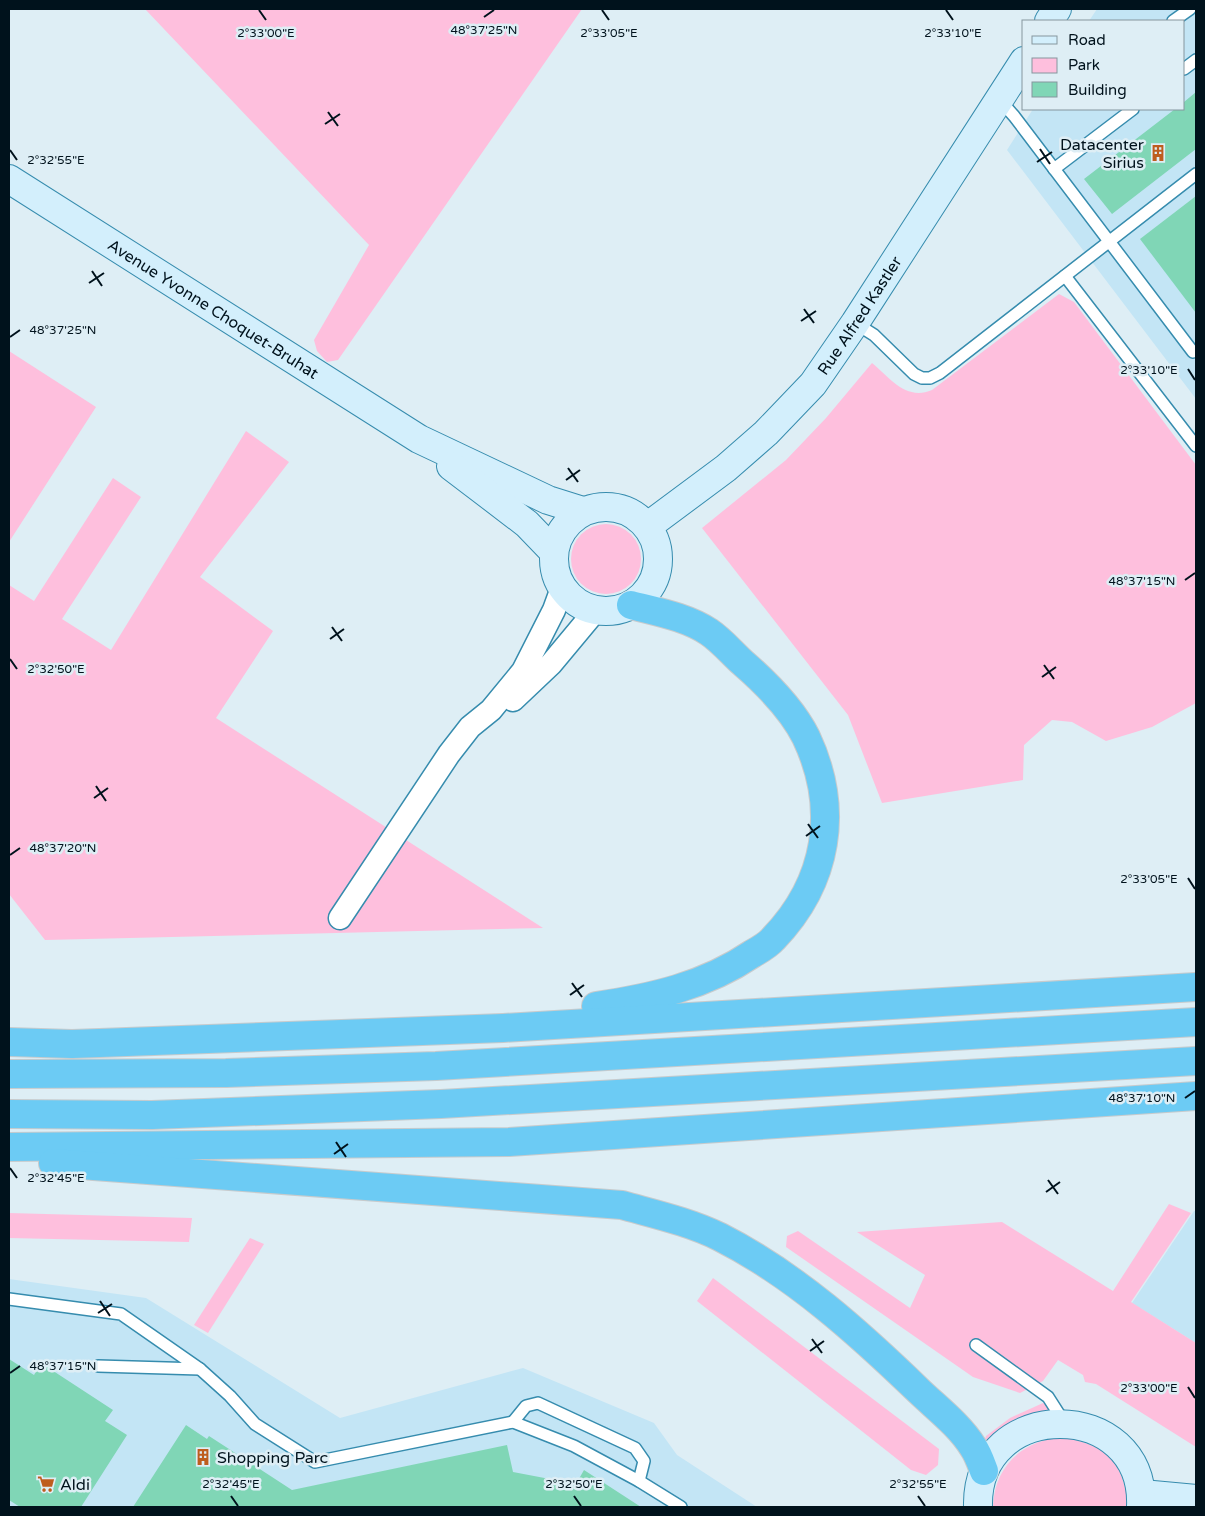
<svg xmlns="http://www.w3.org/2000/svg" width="1205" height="1516" font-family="'Varela Round',sans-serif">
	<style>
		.built { fill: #c3e5f5 }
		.green { fill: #febfdd }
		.building { fill: #80d6b6 }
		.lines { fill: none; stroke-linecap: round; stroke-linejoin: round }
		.lane-casing { stroke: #368cae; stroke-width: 14 }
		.street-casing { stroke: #368cae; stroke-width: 25 }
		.secondary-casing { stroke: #368cae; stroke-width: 30 }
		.highway-casing { stroke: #c7cbcd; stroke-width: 30 }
		.lane { stroke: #fff; stroke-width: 11 }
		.street { stroke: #fff; stroke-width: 22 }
		.secondary { stroke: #d3effc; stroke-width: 28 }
		.highway { stroke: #6ccbf4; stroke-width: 28 }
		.ticks { fill: none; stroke: #00121c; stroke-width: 2 }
		.labels { text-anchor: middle; stroke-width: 5; stroke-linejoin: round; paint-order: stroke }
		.poi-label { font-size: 16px; fill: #00121c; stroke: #deeef5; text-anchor: start }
		.street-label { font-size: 16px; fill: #00121c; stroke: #deeef5 }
		.ticks-label { font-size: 12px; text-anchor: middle; fill: #00121c; stroke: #deeef5; stroke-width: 5; stroke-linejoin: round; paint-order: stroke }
	</style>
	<rect width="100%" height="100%" fill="#deeef5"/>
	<g class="built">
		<polygon points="1097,9 1196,9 1196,399 1007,150 1033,109 1184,109 1184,21 1089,21"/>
		<polygon points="1194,1211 1196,1211 1196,1343 1132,1303"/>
		<polygon points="9,1279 146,1298 340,1418 523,1368 654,1423 677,1455 757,1507 9,1507"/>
	</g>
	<g class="green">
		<polygon points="145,9 582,9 338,360 327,362 317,351 314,340 369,245"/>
		<path d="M1059 294 1074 302 1196 465V703L1152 727 1106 741 1072 722 1052 720 1024 745 1023 780 882 803 848 715 702 528 786 460 826 418 872 363C890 378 906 401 932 390Z"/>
		<polygon points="9,351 96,407 9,542"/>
		<polygon points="246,431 289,462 200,577 273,631 216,718 543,928 45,940 9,894 9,585 34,601 113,478 141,497 62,619 111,650"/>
		<circle cx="606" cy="559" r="35"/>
		<polygon points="1169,1204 1191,1213 1131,1302 1196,1343 1196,1447 1096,1384 1085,1382 1083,1375 1058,1360 1043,1381 1020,1393 973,1377 786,1247 787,1236 798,1231 910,1308 925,1275 857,1232 1002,1222 1113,1291"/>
		<polygon points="9,1213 192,1218 189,1242 9,1238"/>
		<polygon points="250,1238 264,1244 208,1333 194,1325"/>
		<polygon points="713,1278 939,1449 938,1465 926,1475 911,1470 697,1301"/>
		<polygon points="1043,1403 1050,1406 1051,1413 991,1441 985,1439 986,1436 1010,1418"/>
		<path d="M1063 1437C1114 1449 1118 1458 1130 1507H993C994 1466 1023 1440 1063 1437Z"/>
	</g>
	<g class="building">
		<polygon points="1196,92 1196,149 1112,214 1084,179 1175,109 1184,109 1184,102"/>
		<polygon points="1196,196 1196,313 1140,239"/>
		<polygon points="9,1359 34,1375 41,1363 113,1410 105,1421 127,1435 81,1507 20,1507 9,1500"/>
		<polygon points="186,1425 207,1439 209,1436 292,1490 507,1445 513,1472 576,1484 584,1470 641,1507 133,1507"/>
	</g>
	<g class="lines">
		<g class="lane-casing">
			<g id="lane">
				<polyline points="1173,21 1190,9"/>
				<polyline points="1184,69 1196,60"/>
				<polyline points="997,103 1006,107 1014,116 1193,352"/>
				<polyline points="1054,169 1133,109"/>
				<polyline points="1065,276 1196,446"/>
				<polyline points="855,323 874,335 914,374 922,378 930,378 940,373 1196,174"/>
				<polyline points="9,1299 121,1314 200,1369 230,1396 255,1424 315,1462 513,1422 574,1446 639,1481 681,1507"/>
				<polyline points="976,1345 1048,1397 1064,1422"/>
				<polyline points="98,1366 200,1369"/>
				<polyline points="513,1422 526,1406 538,1403 635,1448 644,1461 639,1481"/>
			</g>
		</g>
		<g class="street-casing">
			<g id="street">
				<polyline points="513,700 551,664 596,610"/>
				<polyline points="340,918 449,754 470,727 491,710 523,671 554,610 562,588"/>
			</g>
		</g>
		<g class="secondary-casing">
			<g id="secondary">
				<polyline points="1049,21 1057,9"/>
				<path id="s1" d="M9 179 419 439 548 500 583 511"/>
				<polyline points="451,466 527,524 553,551"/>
				<circle cx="606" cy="559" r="52"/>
				<path id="s2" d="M648 526 726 468 766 433 813 384 855 323 1024 61"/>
				<polyline points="1142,1494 1196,1499"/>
				<path d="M978 1507C975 1396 1146 1397 1141 1507"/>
			</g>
		</g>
		<g class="highway-casing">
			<g id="highway">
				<path d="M596 1006C651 998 705 986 752 954 759 950 768 945 773 939 828 882 840 809 806 737 792 709 766 683 743 663 732 653 721 640 709 632 686 617 658 612 631 605"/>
				<polyline points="9,1042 72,1044 503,1028 1196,987"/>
				<polyline points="9,1074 226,1073 436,1066 1196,1022"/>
				<polyline points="9,1114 152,1115 441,1104 1196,1061"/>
				<polyline points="9,1147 509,1142 1196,1096"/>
				<path d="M53 1163 622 1205C654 1214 690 1222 720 1237 795 1275 860 1334 920 1392 938 1409 960 1426 973 1447 978 1454 981 1463 984 1471"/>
			</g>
		</g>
		<use href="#lane" class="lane"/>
		<use href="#street" class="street"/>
		<use href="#secondary" class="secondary"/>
		<use href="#highway" class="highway"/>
	</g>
	<path class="ticks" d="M259 10 266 20M602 10 609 20M946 10 953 20M484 17 494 10M328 112 338 126M325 124 340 114M1040 149 1050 164M10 150 17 160M1037 162 1052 152M92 271 102 286M89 283 104 273M804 309 814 323M801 321 816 311M10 337 20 330M1188 369 1195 380M568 468 578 482M566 480 580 470M1185 580 1195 573M332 627 342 641M330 639 344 629M10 659 17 669M1044 665 1054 679M1042 677 1056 667M96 786 106 801M94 798 108 788M808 824 818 838M806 836 820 826M10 855 20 848M1188 878 1195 889M572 983 582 997M570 995 584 985M1185 1098 1195 1091M336 1142 346 1157M334 1154 348 1144M10 1168 17 1178M1048 1180 1058 1194M1046 1192 1060 1182M100 1301 110 1316M98 1313 112 1304M812 1339 822 1353M810 1351 824 1341M10 1373 20 1366M1188 1387 1195 1398M231 1496 238 1506M574 1496 581 1506M918 1496 925 1506"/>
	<defs>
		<g id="building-bare" transform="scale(1.35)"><path d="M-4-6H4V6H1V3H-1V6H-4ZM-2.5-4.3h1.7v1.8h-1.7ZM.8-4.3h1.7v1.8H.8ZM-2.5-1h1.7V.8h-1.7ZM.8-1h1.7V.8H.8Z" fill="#be5d1e" stroke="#deeef5" stroke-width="2.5" paint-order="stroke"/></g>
		<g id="supermarket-bare" transform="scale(1.35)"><path d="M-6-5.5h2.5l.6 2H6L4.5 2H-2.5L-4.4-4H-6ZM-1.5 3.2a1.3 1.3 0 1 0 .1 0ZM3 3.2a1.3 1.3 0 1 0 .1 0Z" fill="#be5d1e" stroke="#deeef5" stroke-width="2.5" paint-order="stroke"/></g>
	</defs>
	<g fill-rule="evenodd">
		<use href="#building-bare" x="1158" y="153"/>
		<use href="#building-bare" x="203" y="1457"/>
		<use href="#supermarket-bare" x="46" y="1484"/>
	</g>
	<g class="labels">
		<g class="poi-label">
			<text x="1144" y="150" text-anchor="end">Datacenter<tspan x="1144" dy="18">Sirius</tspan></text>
			<text x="217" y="1463">Shopping Parc</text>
			<text x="60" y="1490">Aldi</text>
		</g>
		<g class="street-label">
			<text dy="6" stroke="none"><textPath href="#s1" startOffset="242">Avenue Yvonne Choquet-Bruhat</textPath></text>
			<text dy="6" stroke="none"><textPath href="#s2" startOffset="301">Rue Alfred Kastler</textPath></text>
		</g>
	</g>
	<g class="ticks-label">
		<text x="484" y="34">48°37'25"N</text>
		<text x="266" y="37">2°33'00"E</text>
		<text x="609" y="37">2°33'05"E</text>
		<text x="953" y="37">2°33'10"E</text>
		<text x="56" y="164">2°32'55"E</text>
		<text x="63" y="334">48°37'25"N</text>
		<text x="1149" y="374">2°33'10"E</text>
		<text x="1142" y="585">48°37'15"N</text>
		<text x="56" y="673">2°32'50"E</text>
		<text x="63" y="852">48°37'20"N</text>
		<text x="1149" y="883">2°33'05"E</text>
		<text x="1142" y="1102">48°37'10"N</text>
		<text x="56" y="1182">2°32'45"E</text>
		<text x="63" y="1370">48°37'15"N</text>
		<text x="1149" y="1392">2°33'00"E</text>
		<text x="231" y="1488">2°32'45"E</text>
		<text x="574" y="1488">2°32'50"E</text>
		<text x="918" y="1488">2°32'55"E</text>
	</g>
	<rect width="1205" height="1516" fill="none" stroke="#00121c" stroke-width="20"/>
	<rect x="1022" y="20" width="162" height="90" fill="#deeef5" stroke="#85969e"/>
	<rect x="1032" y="36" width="25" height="8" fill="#d3effc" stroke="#85969e"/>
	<text x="1068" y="45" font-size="15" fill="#00121c">Road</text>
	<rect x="1032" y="58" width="25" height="15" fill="#febfdd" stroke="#85969e"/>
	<text x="1068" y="70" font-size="15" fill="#00121c">Park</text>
	<rect x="1032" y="82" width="25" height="15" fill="#80d6b6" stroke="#85969e"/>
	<text x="1068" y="95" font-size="15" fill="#00121c">Building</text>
</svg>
